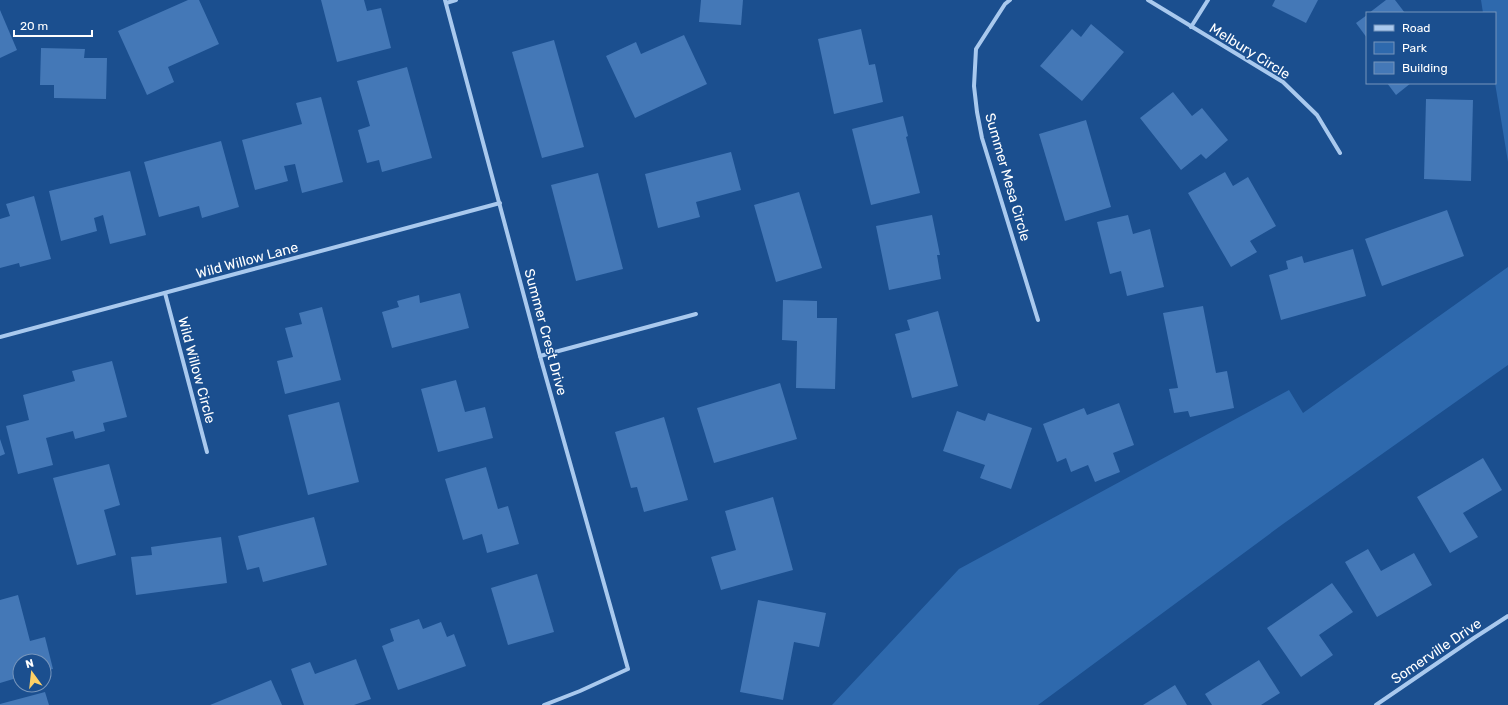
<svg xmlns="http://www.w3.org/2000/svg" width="1508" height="705" font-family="Rubik,sans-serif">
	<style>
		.green { fill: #2e69ad }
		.building { fill: #4478b7 }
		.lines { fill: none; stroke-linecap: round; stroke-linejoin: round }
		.street { stroke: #a9c9ee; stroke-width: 4 }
		.labels { text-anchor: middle; stroke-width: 3; stroke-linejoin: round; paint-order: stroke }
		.street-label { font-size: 14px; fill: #fff; stroke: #1b4f8f }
	</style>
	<rect width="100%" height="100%" fill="#1b4f8f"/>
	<g class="green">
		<polygon points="1481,0 1508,0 1508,162 1495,83 1495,13 1483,13"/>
		<polygon points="1508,267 1508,365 1283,524 1038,705 832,705 959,569 1289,390 1303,413"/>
	</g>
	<g class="building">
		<polygon points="188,0 199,0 219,44 168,67 174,82 147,95 118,31"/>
		<polygon points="321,0 364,0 367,11 381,8 391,48 337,62"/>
		<polygon points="701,0 743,0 741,25 699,22"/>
		<polygon points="1275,0 1318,0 1306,23 1272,6"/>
		<polygon points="1386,0 1395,0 1405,13 1369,13"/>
		<polygon points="0,10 17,50 0,58"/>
		<polygon points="1367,15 1367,38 1356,23"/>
		<polygon points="1091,24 1124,52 1082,101 1040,66 1072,29 1081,37"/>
		<polygon points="861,29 869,65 875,64 883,102 834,114 818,39"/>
		<polygon points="684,35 707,84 635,118 606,56 636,42 641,54"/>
		<polygon points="554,40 584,147 542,158 512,52"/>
		<polygon points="41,48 85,49 84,58 107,58 106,99 54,98 54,85 40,85"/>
		<polygon points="407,67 432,158 382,172 379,160 367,163 358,130 370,126 357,81"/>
		<polygon points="1387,83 1411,83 1396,95"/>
		<polygon points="1173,92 1192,116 1202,108 1228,140 1206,159 1201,154 1181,170 1140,118"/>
		<polygon points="321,97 343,182 302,193 295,164 284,166 288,181 255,190 242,140 302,124 296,103"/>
		<polygon points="1426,99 1473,100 1471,181 1424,179"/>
		<polygon points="903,116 908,136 906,137 920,193 871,205 852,129"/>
		<polygon points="1086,120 1111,207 1065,221 1039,134"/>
		<polygon points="221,141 239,207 202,218 199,206 159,217 144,162"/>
		<polygon points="731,152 741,190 696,202 700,217 658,228 645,174"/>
		<polygon points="130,171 146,235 110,244 103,215 94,218 97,231 61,241 49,191"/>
		<polygon points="1225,172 1233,186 1248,177 1276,226 1250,241 1257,252 1231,267 1188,193"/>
		<polygon points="598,173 623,269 576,281 551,185"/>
		<polygon points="799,192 822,268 776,282 754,205"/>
		<polygon points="34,196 51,259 20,267 19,263 0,268 0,219 10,216 6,204"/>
		<polygon points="1447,210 1464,256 1382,286 1365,239"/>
		<polygon points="932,215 940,255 937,255 941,279 889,290 876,226"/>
		<polygon points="1128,215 1133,234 1150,229 1164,287 1127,296 1121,271 1110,274 1097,222"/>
		<polygon points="1353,249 1366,296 1281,320 1269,275 1288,269 1286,261 1302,256 1304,263"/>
		<polygon points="460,293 469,328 392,348 382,312 399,307 397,301 419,295 420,303"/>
		<polygon points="783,300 817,301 817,318 837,318 835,389 796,388 797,341 782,340"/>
		<polygon points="1203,306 1216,373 1227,371 1234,408 1190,417 1188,411 1174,413 1169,389 1178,388 1163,313"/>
		<polygon points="322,307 341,380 285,394 277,361 293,357 285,328 302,324 299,313"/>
		<polygon points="938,311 958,386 912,398 895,334 910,330 907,320"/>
		<polygon points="112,361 127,417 103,423 105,431 75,439 73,431 46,438 53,465 18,474 6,426 29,420 23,395 75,381 72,371"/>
		<polygon points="456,380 465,412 485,407 493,438 438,452 421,389"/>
		<polygon points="780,383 797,439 714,463 697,408"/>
		<polygon points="339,402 359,482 308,495 288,415"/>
		<polygon points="1119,403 1134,445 1113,453 1120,472 1095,482 1088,465 1071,472 1066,458 1057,462 1043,424 1084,408 1087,415"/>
		<polygon points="957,411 985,421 988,413 1032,428 1011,489 980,478 985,465 943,451"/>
		<polygon points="664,417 688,500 644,512 637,487 631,488 615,432"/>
		<polygon points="0,439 5,454 0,456"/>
		<polygon points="1483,458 1502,490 1463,513 1478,537 1450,553 1417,497"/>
		<polygon points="109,464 120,505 104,510 116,555 77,565 53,478"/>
		<polygon points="486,467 498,509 508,506 519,544 487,553 482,534 463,540 445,479"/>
		<polygon points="773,497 793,570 721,590 711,557 736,550 725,511"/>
		<polygon points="314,517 327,565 263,582 259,567 247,570 238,536"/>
		<polygon points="221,537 227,583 136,595 131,557 152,555 151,547"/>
		<polygon points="1368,549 1381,571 1414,553 1432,585 1377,617 1345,562"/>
		<polygon points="537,574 554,632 508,645 491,588"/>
		<polygon points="1332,583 1353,612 1319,635 1333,655 1301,677 1267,628"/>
		<polygon points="18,595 30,641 45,637 53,669 44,671 44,661 20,661 20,677 0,683 0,600"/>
		<polygon points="758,600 826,613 819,647 794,642 783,700 740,692"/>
		<polygon points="419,619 423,629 441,622 447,637 454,634 466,666 398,690 382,646 394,641 390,629"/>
		<polygon points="356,659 371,699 354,705 304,705 291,669 310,662 315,674"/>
		<polygon points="1259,660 1280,693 1261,705 1212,705 1205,694"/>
		<polygon points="271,680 282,705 210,705"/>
		<polygon points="1175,685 1187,705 1143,705"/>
		<polygon points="45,692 49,705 0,705 0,704"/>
	</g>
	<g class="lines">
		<g class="street">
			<polyline points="445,0 540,356 628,669 580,691 544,705"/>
			<polyline points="1010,0 1005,4 976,49 974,86 977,112 982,138 1038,320"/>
			<polyline points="1148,0 1283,82 1317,115 1340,153"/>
			<polyline points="446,3 456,0"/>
			<polyline points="1191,27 1208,0"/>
			<polyline points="165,293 207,452"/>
			<polyline points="0,337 500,203"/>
			<polyline points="540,356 696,314"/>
			<polyline points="1376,705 1474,638 1508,616"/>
		</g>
	</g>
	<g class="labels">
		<g class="street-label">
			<text transform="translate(1250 51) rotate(32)" y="5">Melbury Circle</text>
			<text transform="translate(1008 177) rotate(74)" y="5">Summer Mesa Circle</text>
			<text transform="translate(247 260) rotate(-15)" y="5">Wild Willow Lane</text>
			<text transform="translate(546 332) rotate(75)" y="5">Summer Crest Drive</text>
			<text transform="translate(197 370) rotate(75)" y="5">Wild Willow Circle</text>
			<text transform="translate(1436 651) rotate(-34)" y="5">Somerville Drive</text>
		</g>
	</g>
	<rect x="1366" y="12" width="130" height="72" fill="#1b4f8f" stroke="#7695bc"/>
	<rect x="1374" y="25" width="20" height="6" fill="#a9c9ee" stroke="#7695bc"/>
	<text x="1402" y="32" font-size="12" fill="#ffffff">Road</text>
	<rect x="1374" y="42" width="20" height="12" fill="#2e69ad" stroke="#7695bc"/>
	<text x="1402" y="52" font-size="12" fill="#ffffff">Park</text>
	<rect x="1374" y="62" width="20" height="12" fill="#4478b7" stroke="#7695bc"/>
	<text x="1402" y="72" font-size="12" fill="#ffffff">Building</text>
	<g transform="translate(32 673) rotate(345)"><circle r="19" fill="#1b4f8f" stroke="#7695bc"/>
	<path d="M0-3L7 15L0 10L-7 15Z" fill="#ffd166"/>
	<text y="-6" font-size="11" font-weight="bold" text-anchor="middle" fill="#ffffff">N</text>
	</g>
	<path d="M14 30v6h78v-6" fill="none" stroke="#ffffff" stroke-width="2"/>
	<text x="20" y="30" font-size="12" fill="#ffffff" stroke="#1b4f8f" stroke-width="3" paint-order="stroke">20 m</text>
</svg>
